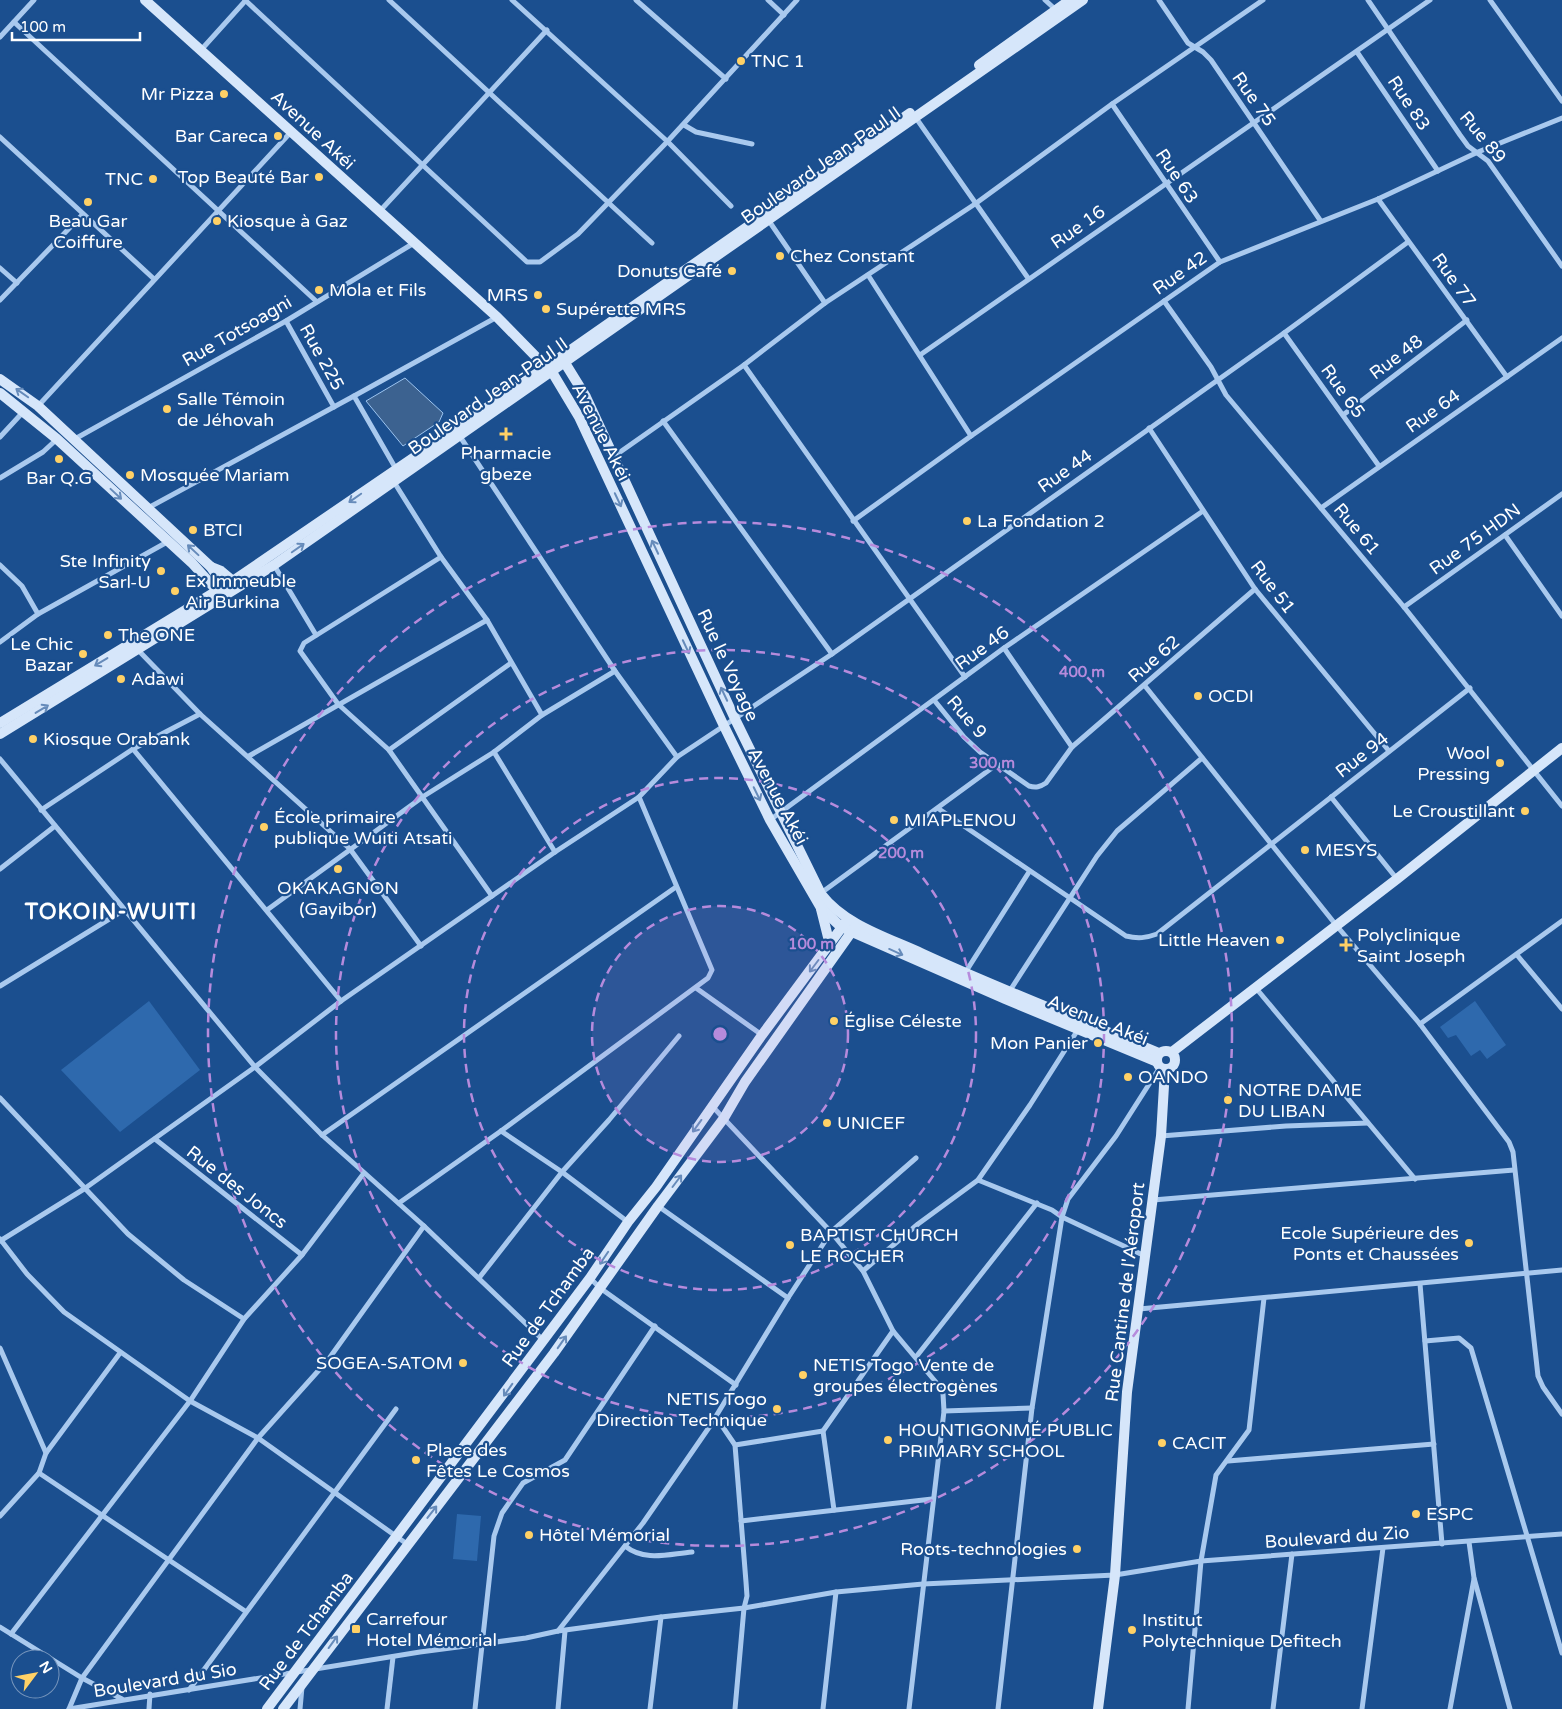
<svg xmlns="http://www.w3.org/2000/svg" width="1562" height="1709" font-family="'Varela Round',sans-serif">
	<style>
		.green { fill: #2e69ad }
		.water { fill: #3c6290; stroke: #9cc4f0 }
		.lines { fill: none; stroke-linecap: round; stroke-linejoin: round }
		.street { stroke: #a9c9ee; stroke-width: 5 }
		.secondary { stroke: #d6e6fa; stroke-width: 10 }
		.oneway { stroke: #668bba }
		.ring { fill: none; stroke: #b68bdc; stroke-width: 2.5; stroke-dasharray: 9 6 }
		.poi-dot { fill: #ffd166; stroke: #1b4f8f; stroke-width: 2 }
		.labels { text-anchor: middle; stroke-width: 4.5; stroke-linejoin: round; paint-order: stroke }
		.poi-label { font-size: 18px; fill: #fff; stroke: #1b4f8f; text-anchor: start }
		.street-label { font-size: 18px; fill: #fff; stroke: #1b4f8f }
		.district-label { font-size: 22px; font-weight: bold; letter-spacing: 1px; fill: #fff; stroke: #1b4f8f }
		.centre { fill: #b68bdc; stroke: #1b4f8f; stroke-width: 2.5 }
		.ring-label { font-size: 15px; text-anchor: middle; font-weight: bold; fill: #b68bdc; stroke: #1b4f8f; stroke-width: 4.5; stroke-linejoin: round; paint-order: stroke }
	</style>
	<rect width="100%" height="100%" fill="#1b4f8f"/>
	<g class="green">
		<polygon points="149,1001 200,1070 120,1132 61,1070"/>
		<polygon points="1475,1001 1506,1045 1487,1059 1480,1050 1471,1056 1456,1035 1448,1038 1440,1027"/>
		<polygon points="457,1514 481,1516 477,1561 453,1559"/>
	</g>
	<polygon class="water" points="405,378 443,413 439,422 403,446 366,401"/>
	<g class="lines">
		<g class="street">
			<polyline points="245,0 527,262 540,262 578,234 666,143 797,0"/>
			<polyline points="389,0 652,243"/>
			<polyline points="512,0 668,142 731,206"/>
			<polyline points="636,0 726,79"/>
			<polyline points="768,0 784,15"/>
			<polyline points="1045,0 1056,10"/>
			<polyline points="1159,0 1188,43 1203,52 1211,60 1320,220"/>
			<polyline points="1368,0 1460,135 1468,146 1488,161 1562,266"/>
			<polyline points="1490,0 1562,101"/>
			<polyline points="14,22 316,301"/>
			<polyline points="0,37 34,0"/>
			<polyline points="201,50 246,0"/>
			<polyline points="1357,52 1438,171"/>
			<polyline points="1112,104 1220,262"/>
			<polyline points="916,118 1028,278"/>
			<polyline points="684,125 696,132 752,144"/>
			<polyline points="0,137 154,279"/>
			<polyline points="1378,199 1507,377"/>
			<polyline points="379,212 547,30"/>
			<polyline points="769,221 825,303"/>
			<polyline points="0,268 17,283"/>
			<polyline points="868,275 971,436"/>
			<polyline points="0,300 83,214"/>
			<polyline points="1164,301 1211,367 1226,395 1404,607 1562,806"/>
			<polyline points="286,321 334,407"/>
			<polyline points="1284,333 1379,466"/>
			<polyline points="920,355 1430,0"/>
			<polyline points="744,365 965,677"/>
			<polyline points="38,406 291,132"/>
			<polyline points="1343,415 1467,320"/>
			<polyline points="663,421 832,654"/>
			<polyline points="1149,428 1255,589 1389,751"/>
			<polyline points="459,435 615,671 677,757"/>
			<polyline points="0,437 24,411"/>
			<polyline points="73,440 286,321 414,243"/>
			<polyline points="613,457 744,365 825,303 975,204 1112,104 1263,0"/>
			<polyline points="396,469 354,396 497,317"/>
			<polyline points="0,478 43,452 57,439"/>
			<polyline points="394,482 441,557 487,620 542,715"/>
			<polyline points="148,508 354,396"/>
			<polyline points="1321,508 1562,338"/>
			<polyline points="853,521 971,436 1220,262 1378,199 1478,152 1562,118"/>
			<polyline points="1505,535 1562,616"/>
			<polyline points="441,557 304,643 300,651 338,704 389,750 492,896"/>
			<polyline points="0,565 22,586 38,614"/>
			<polyline points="274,565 316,635"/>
			<polyline points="1404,607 1562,494"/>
			<polyline points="0,642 38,614 169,541"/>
			<polyline points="1004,648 1072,747"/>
			<polyline points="138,650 200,714 350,849 421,946"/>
			<polyline points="1145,686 1336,925 1420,1024 1509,1142 1513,1152 1538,1376 1543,1387 1562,1414"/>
			<path d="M934 700 964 737 980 752 1029 786C1036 788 1040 787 1046 783L1072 747 1255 589"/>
			<polyline points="133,749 341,1001"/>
			<polyline points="389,750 511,663"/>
			<polyline points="494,752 555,852"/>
			<polyline points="249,756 487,620"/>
			<polyline points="0,759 255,1067 322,1135 424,1226 543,1340"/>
			<polyline points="1331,797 1397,879"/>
			<path d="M939 809 1126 936C1138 939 1146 938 1157 934L1470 688"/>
			<polyline points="41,810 133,749 200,714"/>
			<polyline points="770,820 1004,648 1203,511"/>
			<polyline points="0,869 55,826"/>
			<polyline points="821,893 996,765"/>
			<polyline points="267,910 424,796 494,752 542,715 615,671"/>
			<polyline points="1517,955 1562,1009"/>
			<polyline points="965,973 1029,872"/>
			<polyline points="0,986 124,910"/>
			<polyline points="1255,987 1415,1179"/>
			<polyline points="696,988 762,1035"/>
			<polyline points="1009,992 1097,856 1117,831 1202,758"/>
			<polyline points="1420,1024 1562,921"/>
			<polyline points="0,1098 128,1234 184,1280 244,1319"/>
			<polyline points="712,1106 831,1232 863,1271 893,1331 940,1387 943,1394 944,1411 909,1709"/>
			<polyline points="501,1131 562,1172 628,1222"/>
			<polyline points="322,1135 676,887"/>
			<polyline points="1161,1136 1286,1126 1368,1123"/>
			<polyline points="155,1139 302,1255"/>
			<polyline points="978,1180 1052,1210 1062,1217 1145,1256"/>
			<polyline points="1153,1200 1514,1170"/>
			<polyline points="399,1203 501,1131 708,978 712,970 639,797"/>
			<polyline points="658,1206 788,1298"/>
			<polyline points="0,1239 27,1274 64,1312 190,1401 258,1438 407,1544"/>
			<polyline points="0,1241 84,1189 255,1067 341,1001 555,852 639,797 677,757 832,654 1284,333 1408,242"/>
			<polyline points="863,1271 918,1224 978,1180 1030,1105 1079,1028"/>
			<polyline points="479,1278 562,1172 609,1120 679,1036"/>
			<polyline points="590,1278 600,1288 736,1385"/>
			<polyline points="1420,1284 1442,1544"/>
			<polyline points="1139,1309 1562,1270"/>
			<polyline points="1425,1341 1459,1338 1471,1348 1562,1653"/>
			<polyline points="0,1348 46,1453"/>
			<polyline points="916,1357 1037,1203"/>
			<polyline points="944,1411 1032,1408"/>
			<polyline points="716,1417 735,1445 746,1582 747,1596 744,1608 735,1709"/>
			<polyline points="735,1445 823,1431"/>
			<polyline points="1228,1461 1434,1444"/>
			<polyline points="39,1473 245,1611"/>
			<polyline points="834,1510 823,1431 893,1331"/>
			<polyline points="0,1516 39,1473 46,1453 120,1353"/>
			<polyline points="741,1521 932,1499"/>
			<polyline points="1469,1542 1474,1578 1510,1709"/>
			<path d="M625 1546C645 1562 668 1554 692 1552"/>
			<polyline points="0,1627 82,1678 122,1699"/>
			<polyline points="558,1631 643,1523 710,1426 788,1298 831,1232 916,1158"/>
			<polyline points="11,1634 190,1401 244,1319 302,1255 364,1173"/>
			<polyline points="189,1690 396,1409"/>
			<polyline points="69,1709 420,1652 526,1638 558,1631 661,1617 744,1608 836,1592 923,1584 1115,1575 1201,1561 1562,1534"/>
			<polyline points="69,1709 82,1678 258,1438 328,1360 424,1226"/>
			<polyline points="149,1709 150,1694"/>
			<polyline points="300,1709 302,1687"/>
			<polyline points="387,1709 393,1657"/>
			<polyline points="475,1709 494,1536 502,1513 523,1483 565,1460 655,1326"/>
			<polyline points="558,1709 565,1631"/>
			<polyline points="650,1709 661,1617"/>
			<polyline points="823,1709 836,1592"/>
			<polyline points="998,1709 1032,1408 1062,1217 1068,1199 1116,1136 1160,1067"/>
			<polyline points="1188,1709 1201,1561 1216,1475 1249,1430 1264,1298"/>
			<polyline points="1273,1709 1292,1554"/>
			<polyline points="1362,1709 1383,1548"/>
			<polyline points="1450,1709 1474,1579"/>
		</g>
		<g class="secondary">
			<polyline points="145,0 497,317 546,367"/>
			<polyline points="979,65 1070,0"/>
			<path d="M559 362 565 363 586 397 735 719 821 894C845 925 886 937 921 953 999 989 1080 1020 1159 1053"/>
			<polyline points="546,370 552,372 579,417 723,724 770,820 821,908 839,925 852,932 1005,999 1157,1062"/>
			<polyline points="0,379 38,406 211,567 224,587 229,589"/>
			<polyline points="0,393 57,439 192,563 220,594"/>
			<polyline points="211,567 221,571 233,581"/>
			<polyline points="0,723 233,581 555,361 910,113"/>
			<polyline points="0,734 274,565 1083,0"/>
			<polyline points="821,909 830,945"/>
			<circle cx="1166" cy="1060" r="9"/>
			<polyline points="1172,1052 1397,879 1562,748"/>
			<polyline points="267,1709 590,1278 628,1222 656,1187 762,1035 848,919"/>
			<polyline points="283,1709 554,1353 658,1206 724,1118 745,1082 855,927"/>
			<polyline points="1098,1709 1115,1575 1127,1392 1161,1136 1165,1069"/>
		</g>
	</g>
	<defs><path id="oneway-shaft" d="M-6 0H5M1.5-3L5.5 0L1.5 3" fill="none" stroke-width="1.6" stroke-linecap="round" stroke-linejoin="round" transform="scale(1.25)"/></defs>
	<g class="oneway">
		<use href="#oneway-shaft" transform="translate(22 393) rotate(-145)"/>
		<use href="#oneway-shaft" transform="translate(116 494) rotate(43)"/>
		<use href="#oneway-shaft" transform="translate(355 498) rotate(145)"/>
		<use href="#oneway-shaft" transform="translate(618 500) rotate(65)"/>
		<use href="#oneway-shaft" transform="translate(655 547) rotate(-115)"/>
		<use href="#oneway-shaft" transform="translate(298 548) rotate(-35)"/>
		<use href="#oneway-shaft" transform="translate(193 550) rotate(-137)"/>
		<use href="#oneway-shaft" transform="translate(686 647) rotate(65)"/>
		<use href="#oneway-shaft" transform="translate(101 662) rotate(149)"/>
		<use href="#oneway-shaft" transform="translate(724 694) rotate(-115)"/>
		<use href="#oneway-shaft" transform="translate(42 709) rotate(-31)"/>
		<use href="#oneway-shaft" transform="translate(757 794) rotate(64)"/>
		<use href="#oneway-shaft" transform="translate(896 952) rotate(24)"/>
		<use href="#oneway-shaft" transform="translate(814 966) rotate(127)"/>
		<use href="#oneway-shaft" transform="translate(697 1126) rotate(126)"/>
		<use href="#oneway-shaft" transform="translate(677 1181) rotate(-53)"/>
		<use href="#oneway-shaft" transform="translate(604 1258) rotate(124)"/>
		<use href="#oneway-shaft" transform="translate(562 1342) rotate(-55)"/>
		<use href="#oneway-shaft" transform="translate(508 1390) rotate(125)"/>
		<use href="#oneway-shaft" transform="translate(432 1512) rotate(-52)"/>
		<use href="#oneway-shaft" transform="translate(333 1642) rotate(-54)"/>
	</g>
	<circle cx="720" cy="1034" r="128" fill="#b68bdc" fill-opacity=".12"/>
	<g class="ring">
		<circle cx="720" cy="1034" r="128"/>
		<circle cx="720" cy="1034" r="256"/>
		<circle cx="720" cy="1034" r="384"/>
		<circle cx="720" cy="1034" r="512"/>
	</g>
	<g class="poi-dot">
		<circle cx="741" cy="61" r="5"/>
		<circle cx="224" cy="94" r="5"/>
		<circle cx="278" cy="136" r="5"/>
		<circle cx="319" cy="177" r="5"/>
		<circle cx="153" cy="179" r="5"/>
		<circle cx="88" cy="202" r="5"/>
		<circle cx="217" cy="221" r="5"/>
		<circle cx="780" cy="256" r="5"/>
		<circle cx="732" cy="271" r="5"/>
		<circle cx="319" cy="290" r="5"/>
		<circle cx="538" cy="295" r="5"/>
		<circle cx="546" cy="309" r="5"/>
		<circle cx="167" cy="409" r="5"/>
		<path d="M503.5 426.5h5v5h5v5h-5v5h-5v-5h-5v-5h5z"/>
		<circle cx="59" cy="459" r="5"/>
		<circle cx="130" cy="475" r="5"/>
		<circle cx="967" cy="521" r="5"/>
		<circle cx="193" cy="530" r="5"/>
		<circle cx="161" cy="571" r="5"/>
		<circle cx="175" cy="591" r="5"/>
		<circle cx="108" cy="635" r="5"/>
		<circle cx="83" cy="654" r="5"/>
		<circle cx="121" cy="679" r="5"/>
		<circle cx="1198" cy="696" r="5"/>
		<circle cx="33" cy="739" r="5"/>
		<circle cx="1500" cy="763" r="5"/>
		<circle cx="1525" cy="811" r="5"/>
		<circle cx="894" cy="820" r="5"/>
		<circle cx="264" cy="827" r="5"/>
		<circle cx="1305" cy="850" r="5"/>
		<circle cx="338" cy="869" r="5"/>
		<circle cx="1280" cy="940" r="5"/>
		<path d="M1343.5 937.5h5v5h5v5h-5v5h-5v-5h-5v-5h5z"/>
		<circle cx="834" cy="1021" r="5"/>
		<circle cx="1098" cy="1043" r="5"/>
		<circle cx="1128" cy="1077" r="5"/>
		<circle cx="1228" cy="1100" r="5"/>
		<circle cx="827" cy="1123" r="5"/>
		<circle cx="1469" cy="1243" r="5"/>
		<circle cx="790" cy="1245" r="5"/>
		<circle cx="463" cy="1363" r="5"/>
		<circle cx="803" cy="1375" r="5"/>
		<circle cx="777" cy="1409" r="5"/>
		<circle cx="888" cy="1440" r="5"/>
		<circle cx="1162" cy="1443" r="5"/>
		<circle cx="416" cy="1460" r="5"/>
		<circle cx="1416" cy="1514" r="5"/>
		<circle cx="529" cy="1535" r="5"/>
		<circle cx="1077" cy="1549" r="5"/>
		<rect x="351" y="1624" width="10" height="10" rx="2.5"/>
		<circle cx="1132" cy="1630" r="5"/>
	</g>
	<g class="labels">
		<g class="poi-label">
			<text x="751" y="67">TNC 1</text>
			<text x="214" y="100" text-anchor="end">Mr Pizza</text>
			<text x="268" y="142" text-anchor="end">Bar Careca</text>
			<text x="309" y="183" text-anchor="end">Top Beauté Bar</text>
			<text x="143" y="185" text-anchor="end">TNC</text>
			<text x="88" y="227" text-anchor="middle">Beau Gar<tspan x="88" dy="21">Coiffure</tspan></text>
			<text x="227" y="227">Kiosque à Gaz</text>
			<text x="790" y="262">Chez Constant</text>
			<text x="722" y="277" text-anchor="end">Donuts Café</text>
			<text x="329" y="296">Mola et Fils</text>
			<text x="528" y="301" text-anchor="end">MRS</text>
			<text x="556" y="315">Supérette MRS</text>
			<text x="177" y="405">Salle Témoin<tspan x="177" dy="21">de Jéhovah</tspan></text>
			<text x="506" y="459" text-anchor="middle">Pharmacie<tspan x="506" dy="21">gbeze</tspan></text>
			<text x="140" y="481">Mosquée Mariam</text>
			<text x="59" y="484" text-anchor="middle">Bar Q.G</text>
			<text x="977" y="527">La Fondation 2</text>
			<text x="203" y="536">BTCI</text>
			<text x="151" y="567" text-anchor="end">Ste Infinity<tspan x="151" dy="21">Sarl-U</tspan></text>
			<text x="185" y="587">Ex Immeuble<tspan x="185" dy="21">Air Burkina</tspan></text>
			<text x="118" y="641">The ONE</text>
			<text x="73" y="650" text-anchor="end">Le Chic<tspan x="73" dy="21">Bazar</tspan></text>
			<text x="131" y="685">Adawi</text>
			<text x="1208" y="702">OCDI</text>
			<text x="43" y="745">Kiosque Orabank</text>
			<text x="1490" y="759" text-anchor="end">Wool<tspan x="1490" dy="21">Pressing</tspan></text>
			<text x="1515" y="817" text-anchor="end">Le Croustillant</text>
			<text x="274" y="823">École primaire<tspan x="274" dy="21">publique Wuiti Atsati</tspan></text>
			<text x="904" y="826">MIAPLENOU</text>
			<text x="1315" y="856">MESYS</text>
			<text x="338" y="894" text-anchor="middle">OKAKAGNON<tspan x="338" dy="21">(Gayibor)</tspan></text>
			<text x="1357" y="941">Polyclinique<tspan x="1357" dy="21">Saint Joseph</tspan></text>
			<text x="1270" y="946" text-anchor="end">Little Heaven</text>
			<text x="844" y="1027">Église Céleste</text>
			<text x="1088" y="1049" text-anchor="end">Mon Panier</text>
			<text x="1138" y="1083">OANDO</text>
			<text x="1238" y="1096">NOTRE DAME<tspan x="1238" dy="21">DU LIBAN</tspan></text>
			<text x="837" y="1129">UNICEF</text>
			<text x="1459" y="1239" text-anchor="end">Ecole Supérieure des<tspan x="1459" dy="21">Ponts et Chaussées</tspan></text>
			<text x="800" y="1241">BAPTIST CHURCH<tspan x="800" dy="21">LE ROCHER</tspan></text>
			<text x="453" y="1369" text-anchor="end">SOGEA-SATOM</text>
			<text x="813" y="1371">NETIS Togo Vente de<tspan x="813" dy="21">groupes électrogènes</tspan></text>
			<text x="767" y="1405" text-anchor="end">NETIS Togo<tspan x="767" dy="21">Direction Technique</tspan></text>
			<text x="898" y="1436">HOUNTIGONMÉ PUBLIC<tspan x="898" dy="21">PRIMARY SCHOOL</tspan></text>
			<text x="1172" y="1449">CACIT</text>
			<text x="426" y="1456">Place des<tspan x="426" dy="21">Fêtes Le Cosmos</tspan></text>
			<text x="1426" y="1520">ESPC</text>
			<text x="539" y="1541">Hôtel Mémorial</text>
			<text x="1067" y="1555" text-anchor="end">Roots-technologies</text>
			<text x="366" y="1625">Carrefour<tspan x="366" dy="21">Hotel Mémorial</tspan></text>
			<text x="1142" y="1626">Institut<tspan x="1142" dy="21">Polytechnique Defitech</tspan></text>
		</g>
		<g class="street-label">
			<text transform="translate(1254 99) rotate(55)" y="6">Rue 75</text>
			<text transform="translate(1409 103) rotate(56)" y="6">Rue 83</text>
			<text transform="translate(313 130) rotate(43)" y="6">Avenue Akéi</text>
			<text transform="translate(1483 137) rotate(50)" y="6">Rue 89</text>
			<text transform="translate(821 165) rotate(-35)" y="6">Boulevard Jean-Paul II</text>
			<text transform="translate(1177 176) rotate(56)" y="6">Rue 63</text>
			<text transform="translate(1078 227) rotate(-35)" y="6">Rue 16</text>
			<text transform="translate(1180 273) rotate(-35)" y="6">Rue 42</text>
			<text transform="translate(1454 280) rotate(54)" y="6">Rue 77</text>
			<text transform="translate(237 331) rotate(-30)" y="6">Rue Totsoagni</text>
			<text transform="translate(322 357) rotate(61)" y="6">Rue 225</text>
			<text transform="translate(1396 357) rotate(-37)" y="6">Rue 48</text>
			<text transform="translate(1343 391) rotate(54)" y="6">Rue 65</text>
			<text transform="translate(488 396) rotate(-35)" y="6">Boulevard Jean-Paul II</text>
			<text transform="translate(1433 411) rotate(-35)" y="6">Rue 64</text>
			<text transform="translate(601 432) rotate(63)" y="6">Avenue Akéi</text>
			<text transform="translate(1065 471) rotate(-35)" y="6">Rue 44</text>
			<text transform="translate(1357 529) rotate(50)" y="6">Rue 61</text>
			<text transform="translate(1475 539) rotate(-36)" y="6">Rue 75 HDN</text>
			<text transform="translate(1273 587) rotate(53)" y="6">Rue 51</text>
			<text transform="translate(982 648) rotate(-36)" y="6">Rue 46</text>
			<text transform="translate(1154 659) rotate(-41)" y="6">Rue 62</text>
			<text transform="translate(728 665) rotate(65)" y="6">Rue le Voyage</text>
			<text transform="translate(967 717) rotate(49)" y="6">Rue 9</text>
			<text transform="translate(1362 755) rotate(-38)" y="6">Rue 94</text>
			<text transform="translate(778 796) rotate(62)" y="6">Avenue Akéi</text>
			<text transform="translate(1098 1020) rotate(22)" y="6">Avenue Akéi</text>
			<text transform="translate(237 1187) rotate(38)" y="6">Rue des Joncs</text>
			<text transform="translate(1125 1292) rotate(-83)" y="6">Rue Cantine de l'Aéroport</text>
			<text transform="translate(548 1307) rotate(-54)" y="6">Rue de Tchamba</text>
			<text transform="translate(1337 1537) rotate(-4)" y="6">Boulevard du Zio</text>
			<text transform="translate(306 1631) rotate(-53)" y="6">Rue de Tchamba</text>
			<text transform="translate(165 1680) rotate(-9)" y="6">Boulevard du Sio</text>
		</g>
		<g class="district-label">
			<text x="111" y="919">TOKOIN-WUITI</text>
		</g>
	</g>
	<circle cx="720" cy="1034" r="8" class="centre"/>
	<g class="ring-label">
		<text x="1082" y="677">400 m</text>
		<text x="992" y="768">300 m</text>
		<text x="901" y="858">200 m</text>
		<text x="811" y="949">100 m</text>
	</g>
	<g transform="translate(35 1674) rotate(58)"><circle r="24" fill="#1b4f8f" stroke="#7695bc"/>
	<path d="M0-4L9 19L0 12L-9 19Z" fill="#ffd166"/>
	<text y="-8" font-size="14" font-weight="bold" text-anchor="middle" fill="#ffffff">N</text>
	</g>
	<path d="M12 32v8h128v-8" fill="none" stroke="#ffffff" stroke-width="2.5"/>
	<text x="20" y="32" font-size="15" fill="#ffffff" stroke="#1b4f8f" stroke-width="4" paint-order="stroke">100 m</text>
</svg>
